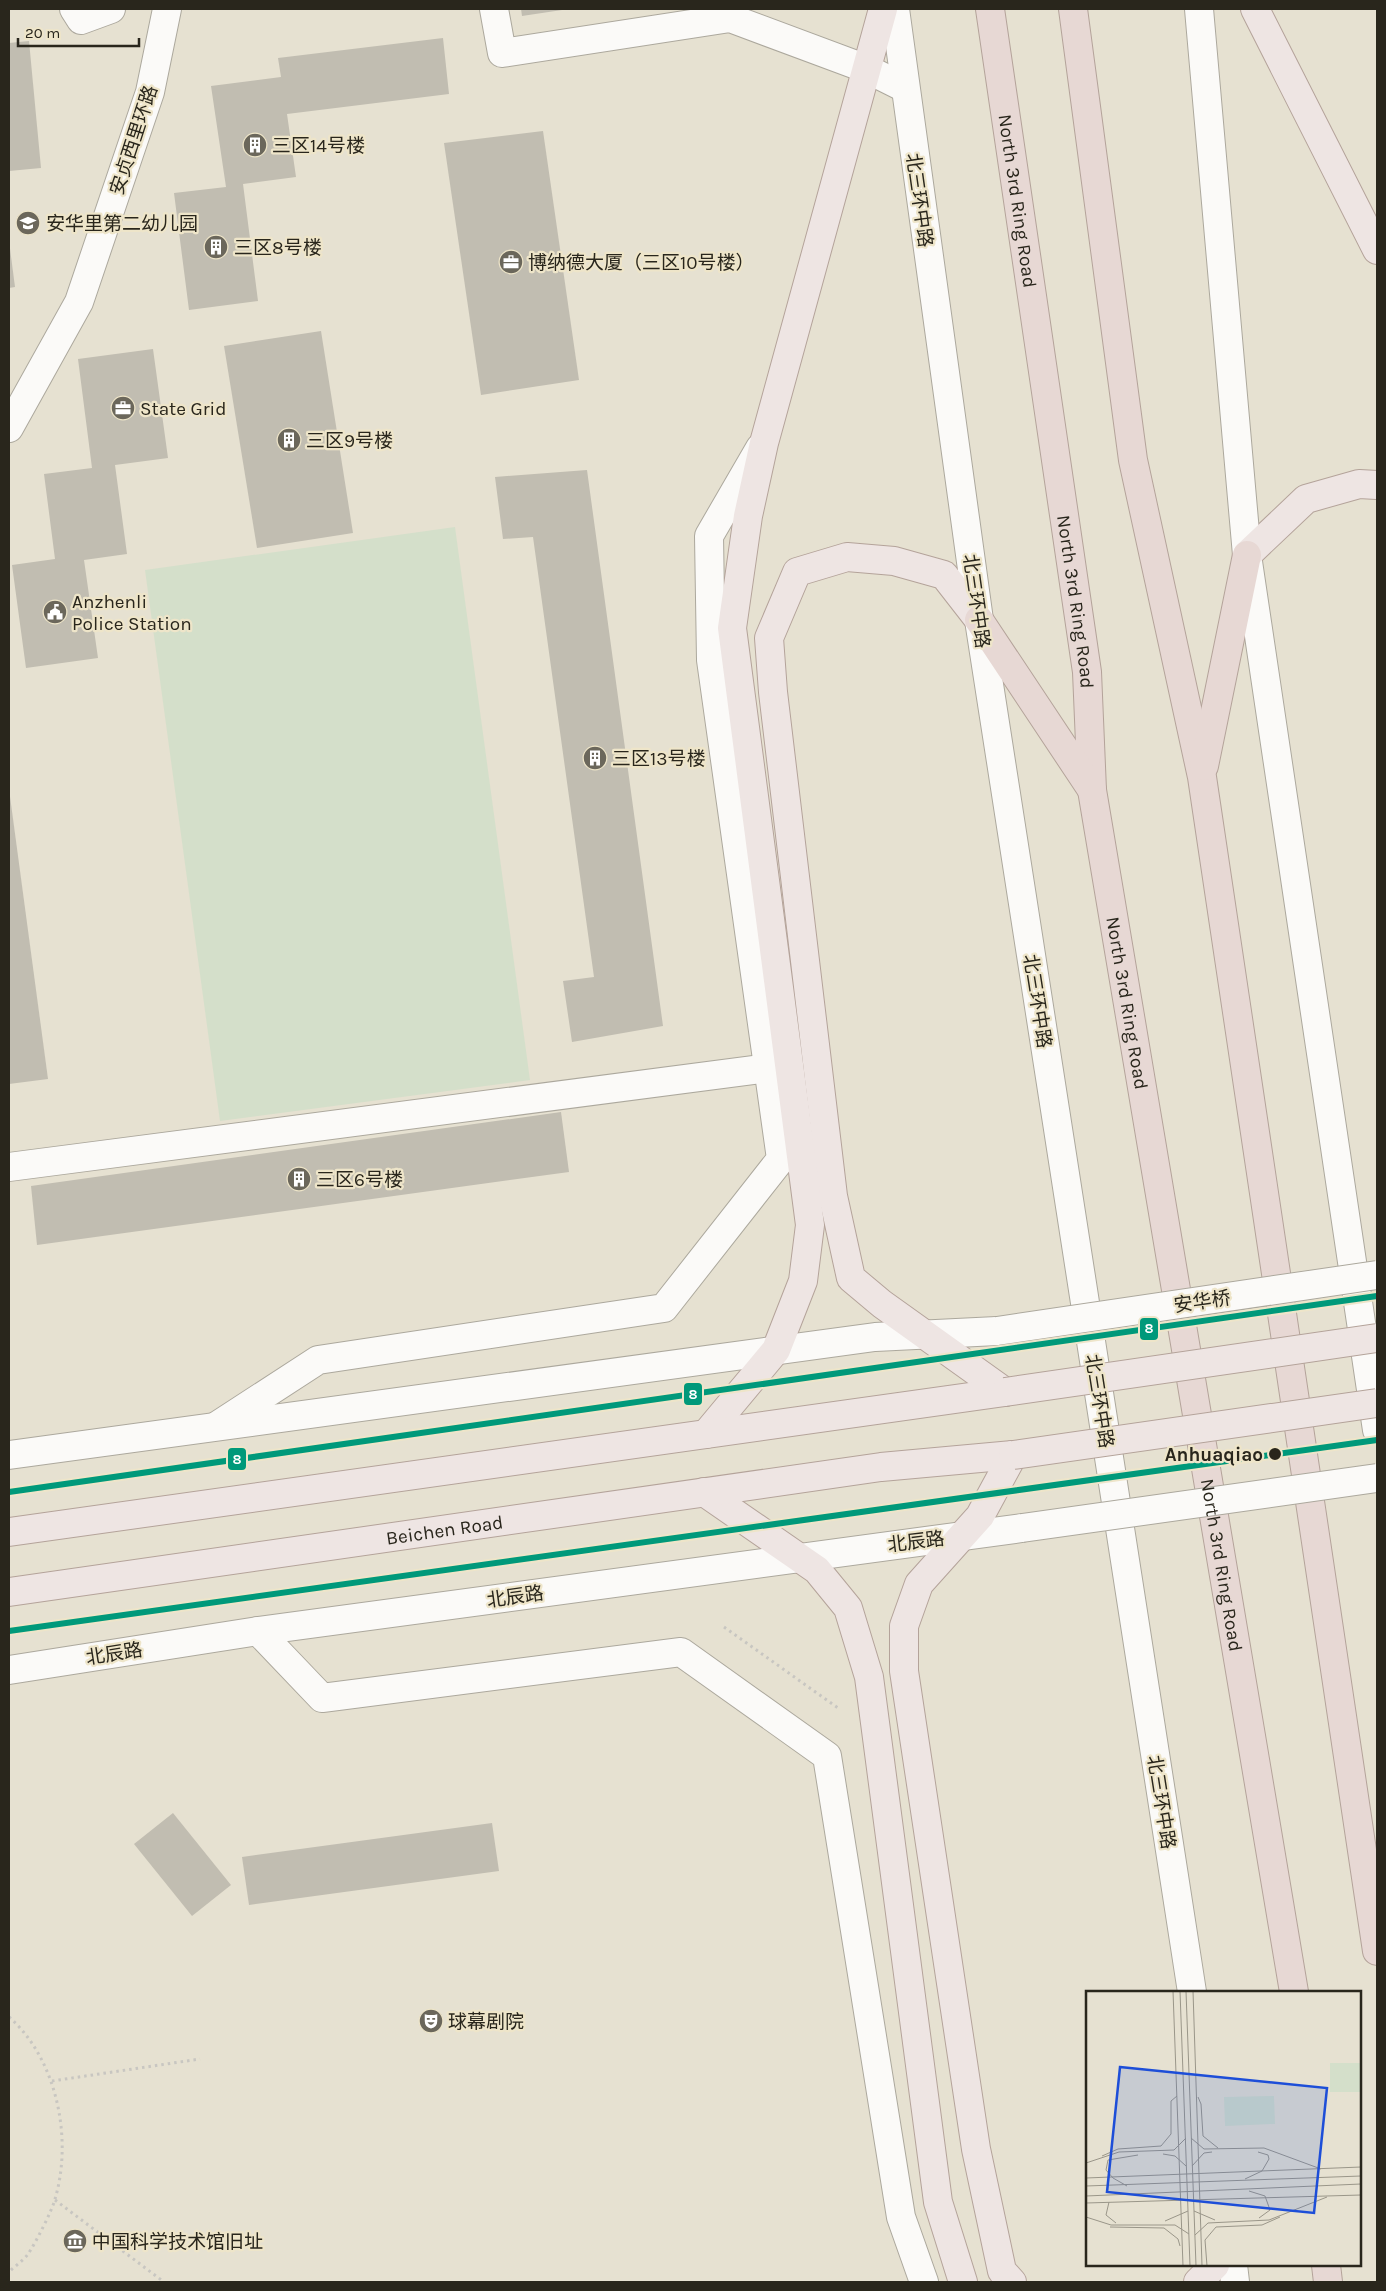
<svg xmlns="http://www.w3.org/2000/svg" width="1386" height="2291" font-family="Karla,'Noto Sans SC',sans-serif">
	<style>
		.green { fill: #d4dfca }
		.building { fill: #c1bdb1 }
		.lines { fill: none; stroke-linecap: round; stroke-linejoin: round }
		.minor-casing { stroke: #aca89d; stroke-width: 30 }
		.major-casing { stroke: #b4a39a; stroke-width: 30 }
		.highway-casing { stroke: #b4a39a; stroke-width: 30 }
		.path { stroke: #c8c6c1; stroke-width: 3; stroke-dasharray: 2.5 4; stroke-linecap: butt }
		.minor { stroke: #fbfaf8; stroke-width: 28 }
		.major { stroke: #eee5e3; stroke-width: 28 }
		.highway { stroke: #e7d8d4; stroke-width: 28 }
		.minor-bridge-casing { stroke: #aca89d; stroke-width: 30; stroke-linecap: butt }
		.major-bridge-casing { stroke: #b4a39a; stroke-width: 30; stroke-linecap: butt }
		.minor-bridge { stroke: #fbfaf8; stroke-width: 28 }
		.major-bridge { stroke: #eee5e3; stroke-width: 28 }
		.metro-1-casing { stroke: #eee5c9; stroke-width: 10 }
		.metro-1 { stroke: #00997a; stroke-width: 6 }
		.stop-dot { fill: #29261c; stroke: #eee5c9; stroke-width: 2 }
		.labels { text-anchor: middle; stroke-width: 4.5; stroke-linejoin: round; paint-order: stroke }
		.street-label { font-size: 19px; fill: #29261c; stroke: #eee5c9 }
		.poi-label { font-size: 19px; fill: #29261c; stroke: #eee5c9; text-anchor: start }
		.stop-label { font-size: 19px; font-weight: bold; fill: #29261c; stroke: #eee5c9; text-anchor: end }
		.inset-road { fill: none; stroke: #9a9689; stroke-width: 1 }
		.view { fill: #1d4ed8; fill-opacity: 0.15; stroke: #1d4ed8; stroke-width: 2.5 }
		.inset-edge { fill: none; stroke: #29261c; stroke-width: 2.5 }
		.line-badge { stroke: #eee5c9; stroke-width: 2 }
		.badge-label { font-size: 14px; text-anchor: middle; font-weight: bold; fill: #fff }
	</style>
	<rect width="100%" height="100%" fill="#e6e1d1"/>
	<polygon class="green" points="455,527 530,1080 220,1121 145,570"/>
	<g class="building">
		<polygon points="521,9 562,9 562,10 522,16"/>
		<polygon points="443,38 449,94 287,114 296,177 243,184 258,301 189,310 174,193 226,187 211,86 281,77 278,58"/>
		<polygon points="29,41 41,168 9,171 9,43"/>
		<polygon points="543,131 579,380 481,395 444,143"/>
		<polygon points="9,241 15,287 9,288"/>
		<polygon points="321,331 353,533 257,548 224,346"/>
		<polygon points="153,349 168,458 115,465 127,554 84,560 98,658 26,668 12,565 55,559 44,474 92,468 78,359"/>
		<polygon points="587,470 663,1026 572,1042 563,981 594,977 533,537 503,539 495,477"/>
		<polygon points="9,789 48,1079 9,1084"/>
		<polygon points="561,1112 569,1172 37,1245 31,1186"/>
		<polygon points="173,1813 231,1885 192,1916 134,1844"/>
		<polygon points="492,1823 499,1871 249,1905 242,1857"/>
	</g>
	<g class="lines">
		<g class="minor-casing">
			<g id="minor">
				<polyline points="74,9 81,20 111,9"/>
				<polyline points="494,9 502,53 730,18 867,69 905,88"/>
				<polyline points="895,9 979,620 1192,1992"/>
				<polyline points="1199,9 1247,555 1377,1430"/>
				<polyline points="9,428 79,302 150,92 167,9"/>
				<polyline points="9,1167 769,1068"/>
				<polyline points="218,1425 318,1360 664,1308 781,1159 711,660 709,536 760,448"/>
				<polyline points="9,1455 875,1337 997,1331"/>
				<polyline points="258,1631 322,1698 681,1652 827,1756 901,2217 924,2282"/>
				<polyline points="9,1670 258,1631 1022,1528"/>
				<polyline points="1233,2265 1235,2282"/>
			</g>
		</g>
		<g class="major-casing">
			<g id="major">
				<polyline points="1255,9 1377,250"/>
				<polyline points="1247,555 1306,499 1359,484 1377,485"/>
				<polyline points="979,620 944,575 894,561 847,557 797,572 769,638 773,692 833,1196 851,1278 882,1304 1005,1392"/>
				<polyline points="706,1434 776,1350 803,1281 810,1225 732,628 748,516 764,443 883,9"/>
				<polyline points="704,1492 817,1570 848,1608 869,1677 938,2202 963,2282"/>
				<polyline points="9,1532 1005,1392"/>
				<path id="s1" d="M9 1592 881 1467 1013 1455"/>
				<polyline points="1012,2282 1002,2271 976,2149 904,1671 904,1626 919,1584 980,1516 1013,1455"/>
				<polyline points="1198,2282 1215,2265"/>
			</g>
		</g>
		<g class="highway-casing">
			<g id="highway">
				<path id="s2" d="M990 9 1087 672 1092 790 1294 1992"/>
				<polyline points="1073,9 1133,460 1202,777 1377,1951"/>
				<polyline points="979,620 1092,790"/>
				<polyline points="1204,766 1247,555"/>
				<polyline points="1326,2265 1328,2282"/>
			</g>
		</g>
		<g class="path">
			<polyline points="724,1627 838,1708"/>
			<path d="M9 2017C57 2059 73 2139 55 2199 52 2211 35 2244 28 2254 23 2261 15 2266 9 2272"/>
			<polyline points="52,2081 200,2059"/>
			<polyline points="55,2200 164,2282"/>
		</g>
		<use href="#minor" class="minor"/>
		<use href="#major" class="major"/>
		<use href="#highway" class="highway"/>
		<g class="minor-bridge-casing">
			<g id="minor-bridge">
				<polyline points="997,1331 1377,1275"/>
				<polyline points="1022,1528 1377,1478"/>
			</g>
		</g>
		<g class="major-bridge-casing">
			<g id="major-bridge">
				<polyline points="1005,1392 1377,1338"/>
				<polyline points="1013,1455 1377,1403"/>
			</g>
		</g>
		<use href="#minor-bridge" class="minor-bridge"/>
		<use href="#major-bridge" class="major-bridge"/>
		<g class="metro-1-casing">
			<g id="metro-1">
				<polyline points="9,1492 1377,1296"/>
				<polyline points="9,1631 1377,1440"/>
			</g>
		</g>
		<use href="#metro-1" class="metro-1"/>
	</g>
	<defs>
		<g id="building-disc" transform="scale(1.25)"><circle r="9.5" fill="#6b675b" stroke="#eee5c9"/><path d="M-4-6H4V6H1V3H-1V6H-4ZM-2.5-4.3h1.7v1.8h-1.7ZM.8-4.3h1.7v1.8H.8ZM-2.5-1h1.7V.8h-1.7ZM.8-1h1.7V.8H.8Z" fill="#fff"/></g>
		<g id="school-disc" transform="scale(1.25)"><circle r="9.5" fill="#6b675b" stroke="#eee5c9"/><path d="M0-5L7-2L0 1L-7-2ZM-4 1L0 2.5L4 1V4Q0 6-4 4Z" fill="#fff"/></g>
		<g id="office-disc" transform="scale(1.25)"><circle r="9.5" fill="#6b675b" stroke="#eee5c9"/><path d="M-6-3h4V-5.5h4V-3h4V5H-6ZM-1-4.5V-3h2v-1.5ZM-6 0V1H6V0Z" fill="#fff"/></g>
		<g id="civic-disc" transform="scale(1.25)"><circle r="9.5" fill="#6b675b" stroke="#eee5c9"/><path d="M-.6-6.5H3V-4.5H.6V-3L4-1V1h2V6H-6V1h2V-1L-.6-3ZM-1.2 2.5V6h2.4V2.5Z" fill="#fff"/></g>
		<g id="theatre-disc" transform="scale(1.25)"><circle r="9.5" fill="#6b675b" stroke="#eee5c9"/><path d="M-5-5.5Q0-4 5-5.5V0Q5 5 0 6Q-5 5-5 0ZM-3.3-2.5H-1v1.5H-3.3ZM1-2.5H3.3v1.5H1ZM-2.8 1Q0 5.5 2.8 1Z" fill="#fff"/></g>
		<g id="museum-disc" transform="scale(1.25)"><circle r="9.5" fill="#6b675b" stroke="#eee5c9"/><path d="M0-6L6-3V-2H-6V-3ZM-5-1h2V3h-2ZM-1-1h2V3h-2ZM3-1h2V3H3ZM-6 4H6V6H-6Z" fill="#fff"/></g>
	</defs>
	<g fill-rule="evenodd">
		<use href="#building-disc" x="255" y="145"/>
		<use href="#school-disc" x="28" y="223"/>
		<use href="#building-disc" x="216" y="247"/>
		<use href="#office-disc" x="511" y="262"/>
		<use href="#office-disc" x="123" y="408"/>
		<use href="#building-disc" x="289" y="440"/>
		<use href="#civic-disc" x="55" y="612"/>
		<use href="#building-disc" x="595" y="758"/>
		<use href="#building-disc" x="299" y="1179"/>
		<use href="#theatre-disc" x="431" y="2021"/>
		<use href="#museum-disc" x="75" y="2241"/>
	</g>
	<circle class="stop-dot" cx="1275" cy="1454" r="7"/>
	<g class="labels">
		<g class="street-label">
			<text transform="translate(133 140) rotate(-72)" y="7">安贞西里环路</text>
			<text transform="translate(920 200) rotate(82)" y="7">北三环中路</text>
			<text dy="7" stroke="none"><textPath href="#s2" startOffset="194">North 3rd Ring Road</textPath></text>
			<text transform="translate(977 601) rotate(82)" y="7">北三环中路</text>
			<text dy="7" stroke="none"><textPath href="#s2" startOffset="599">North 3rd Ring Road</textPath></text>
			<text transform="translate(1038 1001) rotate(81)" y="7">北三环中路</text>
			<text dy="7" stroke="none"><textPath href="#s2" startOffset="1004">North 3rd Ring Road</textPath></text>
			<text transform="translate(1202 1301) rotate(-8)" y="7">安华桥</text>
			<text transform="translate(1100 1401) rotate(81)" y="7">北三环中路</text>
			<text dy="7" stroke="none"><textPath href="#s1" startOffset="440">Beichen Road</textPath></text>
			<text transform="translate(916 1541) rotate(-7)" y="7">北辰路</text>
			<text dy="7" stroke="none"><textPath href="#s2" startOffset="1574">North 3rd Ring Road</textPath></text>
			<text transform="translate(515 1596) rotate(-8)" y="7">北辰路</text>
			<text transform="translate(114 1653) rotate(-9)" y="7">北辰路</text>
			<text transform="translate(1162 1802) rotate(81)" y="7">北三环中路</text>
		</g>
		<g class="poi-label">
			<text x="272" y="152">三区14号楼</text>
			<text x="46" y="230">安华里第二幼儿园</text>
			<text x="234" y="254">三区8号楼</text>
			<text x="528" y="269">博纳德大厦（三区10号楼）</text>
			<text x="140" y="415">State Grid</text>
			<text x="306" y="447">三区9号楼</text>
			<text x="72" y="608">Anzhenli<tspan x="72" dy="22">Police Station</tspan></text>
			<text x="612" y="765">三区13号楼</text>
			<text x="316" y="1186">三区6号楼</text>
			<text x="448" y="2028">球幕剧院</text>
			<text x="92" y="2248">中国科学技术馆旧址</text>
		</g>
		<g class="stop-label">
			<text x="1263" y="1461">Anhuaqiao</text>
		</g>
	</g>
	<g transform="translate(1086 1991)">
		<rect width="275" height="275" fill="#e6e1d1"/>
		<path d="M244 72H275V101H244ZM188 105 189 133 139 135 138 106Z" fill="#d4dfca"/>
		<path class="inset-road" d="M87 0 97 275M94 0 104 275M100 0 110 275M107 0 116 275M112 106 115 113 117 145 132 157M105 147 118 158 178 157 235 178M172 161 182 164 183 168 176 180M77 163 89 165 100 175M16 165 32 158 75 155 85 143V110L91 105M0 172 33 161 88 159 100 147M106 175 118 162 126 161M0 187 275 176M27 187 20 179 22 169 52 164M27 187 41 195M159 188 176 180M0 195 275 185M163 200 179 205M0 205 275 193M23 211 20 224 30 232M0 212 275 204M108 220 129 229M0 226 25 234H89L103 243M173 227 184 219 179 205M79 230 102 220M24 236 78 237 92 248 94 255M109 244 122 232 183 229 241 206M121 275 119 249 130 236 176 234 194 226"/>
		<path class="view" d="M34 76 241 97 228 222 21 201Z"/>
		<rect width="275" height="275" class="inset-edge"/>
	</g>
	<g class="line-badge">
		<rect x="1139" y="1317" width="20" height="24" rx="5" fill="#00997a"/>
		<rect x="683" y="1382" width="20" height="24" rx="5" fill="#00997a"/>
		<rect x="227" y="1447" width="20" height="24" rx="5" fill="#00997a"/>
	</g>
	<g class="badge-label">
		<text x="1149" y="1333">8</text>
		<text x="693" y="1399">8</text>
		<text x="237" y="1464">8</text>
	</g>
	<rect width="1386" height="2291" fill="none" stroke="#29261c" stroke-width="20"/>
	<path d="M18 38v8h121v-8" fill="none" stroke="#29261c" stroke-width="2.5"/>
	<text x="25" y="38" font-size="15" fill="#29261c" stroke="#eee5c9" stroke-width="4" paint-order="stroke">20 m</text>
</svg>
